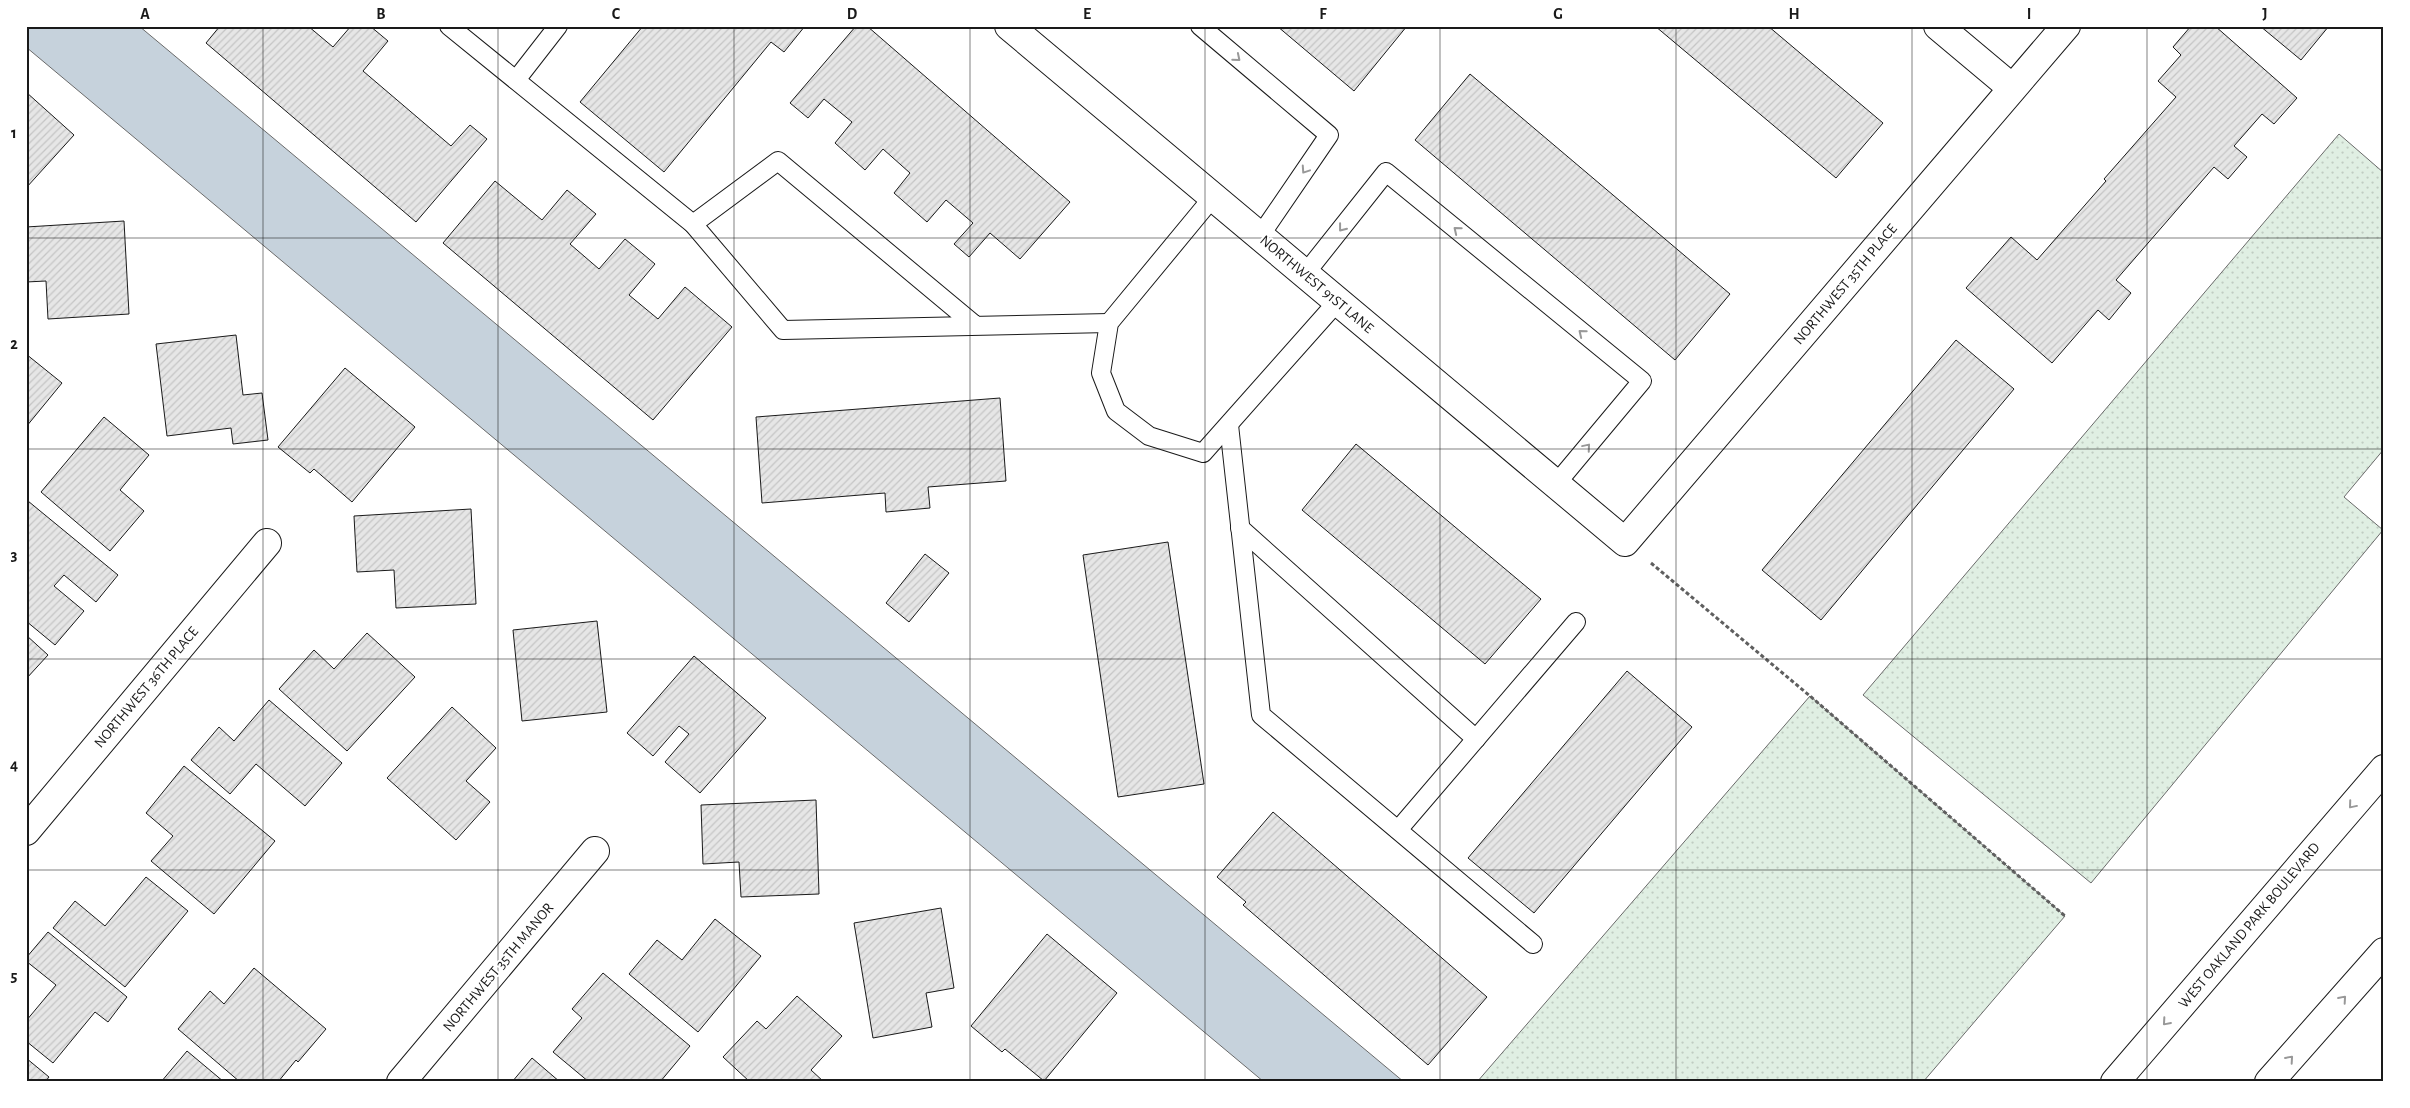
<svg xmlns="http://www.w3.org/2000/svg" width="2410" height="1108" font-family="'Alegreya Sans',sans-serif">
	<style>
		.grass { fill: url(#grass-dots); stroke: #6a6a6a }
		.water { fill: #c6d2dc; stroke: #6a6a6a }
		.building { fill: url(#building-hatch); stroke: #1a1a1a }
		.lines { fill: none; stroke-linecap: round; stroke-linejoin: round }
		.lane-casing { stroke: #1a1a1a; stroke-width: 20 }
		.street-casing { stroke: #1a1a1a; stroke-width: 30 }
		.primary-casing { stroke: #1a1a1a; stroke-width: 30 }
		.path { stroke: #5f5f5f; stroke-width: 3; stroke-dasharray: 4 2.5; stroke-linecap: butt }
		.lane { stroke: #fff; stroke-width: 18 }
		.street { stroke: #fff; stroke-width: 28 }
		.primary { stroke: #fff; stroke-width: 28 }
		.oneway { stroke: #989898 }
		.grid { fill: none; stroke: #1a1a1a; stroke-width: 1; stroke-opacity: 0.55 }
		.labels { text-anchor: middle; stroke-width: 4; stroke-linejoin: round; paint-order: stroke }
		.street-label { font-size: 15px; fill: #1a1a1a; stroke: #fff }
		.neatline { fill: none; stroke: #1a1a1a; stroke-width: 2 }
		.grid-label { font-size: 16px; text-anchor: middle; font-weight: bold; fill: #1a1a1a }
	</style>
	<defs>
		<pattern id="grass-dots" width="8" height="8" patternUnits="userSpaceOnUse" patternTransform="scale(1.25)"><rect width="8" height="8" fill="#e0efe3"/><path d="M2 2h.1M6 6h.1" fill="none" stroke="#c0ccc2" stroke-width="1.8" stroke-linecap="round"/></pattern>
		<pattern id="building-hatch" width="6" height="6" patternUnits="userSpaceOnUse" patternTransform="scale(1.25)"><rect width="6" height="6" fill="#e6e6e6"/><path d="M-1 1l2-2M0 6l6-6M5 7l2-2" fill="none" stroke="#c5c5c5"/></pattern>
	</defs>
	<rect width="100%" height="100%" fill="#fff"/>
	<g class="grass">
		<polygon points="2339,134 2384,173 2384,449 2344,497 2383,530 2091,883 1863,695"/>
		<polygon points="1810,696 2065,916 1923,1082 1477,1082"/>
	</g>
	<polygon class="water" points="26,26 139,26 1404,1082 1264,1082 26,47"/>
	<g class="building">
		<polygon points="220,26 308,26 333,47 351,26 370,26 388,41 363,71 451,146 470,125 487,139 416,222 206,43"/>
		<polygon points="643,26 680,26 683,29 686,26 805,26 784,52 771,42 664,172 580,102"/>
		<polygon points="856,26 867,26 1070,202 1020,259 990,233 969,257 954,244 973,223 946,200 927,222 894,193 910,173 883,149 865,170 835,143 852,122 824,99 808,118 790,103"/>
		<polygon points="1277,26 1407,26 1354,91"/>
		<polygon points="1655,26 1768,26 1883,123 1836,178"/>
		<polygon points="2191,26 2215,26 2297,98 2274,124 2262,114 2234,146 2247,157 2228,179 2214,167 2116,280 2131,293 2109,320 2098,310 2052,363 1966,288 2011,237 2037,260 2106,181 2104,179 2176,97 2158,81 2181,55 2173,47"/>
		<polygon points="2260,26 2329,26 2301,60"/>
		<polygon points="1470,74 1730,294 1675,360 1415,140"/>
		<polygon points="26,92 74,135 26,188"/>
		<polygon points="495,181 542,220 567,190 596,214 570,244 599,269 625,239 655,264 629,295 658,319 685,287 732,327 653,420 443,243"/>
		<polygon points="124,221 129,314 48,319 46,281 26,282 26,227"/>
		<polygon points="236,335 243,395 262,393 268,440 233,444 231,428 167,436 156,344"/>
		<polygon points="1956,340 2014,389 1821,620 1762,570"/>
		<polygon points="26,354 62,383 26,427"/>
		<polygon points="345,368 415,427 352,502 314,469 310,473 278,447"/>
		<polygon points="1000,398 1006,481 928,487 930,508 886,512 885,493 762,503 756,417"/>
		<polygon points="104,417 149,455 120,490 144,511 110,551 41,492"/>
		<polygon points="1356,444 1541,599 1485,664 1302,510"/>
		<polygon points="28,501 118,575 96,602 64,575 54,586 84,611 55,645 26,621"/>
		<polygon points="471,509 476,604 396,608 394,570 357,572 354,516"/>
		<polygon points="1168,542 1204,784 1118,797 1083,555"/>
		<polygon points="925,554 949,573 909,622 886,603"/>
		<polygon points="597,621 607,712 522,721 513,630"/>
		<polygon points="367,633 415,677 347,751 279,689 314,650 334,669"/>
		<polygon points="26,635 48,655 26,679"/>
		<polygon points="694,656 766,718 700,793 665,762 689,734 679,726 653,756 627,733"/>
		<polygon points="1627,671 1692,727 1534,913 1468,858"/>
		<polygon points="269,700 342,763 305,806 256,764 230,794 191,760 219,727 234,741"/>
		<polygon points="452,707 496,748 466,781 490,802 456,840 387,778"/>
		<polygon points="184,766 275,841 214,914 151,861 173,836 146,813"/>
		<polygon points="816,800 819,894 741,897 739,862 703,864 701,805"/>
		<polygon points="1273,812 1487,997 1428,1065 1243,905 1246,902 1217,877"/>
		<polygon points="146,877 188,911 125,987 53,928 75,901 105,926"/>
		<polygon points="941,908 954,988 926,993 932,1027 873,1038 854,923"/>
		<polygon points="715,919 761,956 698,1032 629,974 657,940 682,960"/>
		<polygon points="48,932 127,997 108,1022 95,1012 53,1063 26,1041 26,1021 56,985 26,961 26,958"/>
		<polygon points="1047,934 1117,993 1044,1081 1005,1049 1002,1052 971,1026"/>
		<polygon points="254,968 326,1029 298,1062 296,1060 278,1082 240,1082 178,1029 210,991 224,1004"/>
		<polygon points="603,973 690,1046 660,1082 589,1082 553,1052 582,1018 572,1009"/>
		<polygon points="797,996 842,1036 811,1070 824,1082 750,1082 723,1057 757,1021 766,1029"/>
		<polygon points="187,1051 224,1082 161,1082"/>
		<polygon points="26,1058 49,1077 45,1082 26,1082"/>
		<polygon points="532,1058 560,1082 512,1082"/>
	</g>
	<g class="lines">
		<g class="lane-casing">
			<g id="lane">
				<polyline points="449,26 693,224"/>
				<polyline points="1200,26 1329,135 1260,236"/>
				<polyline points="516,80 558,26"/>
				<polyline points="1213,197 1109,323 1101,373 1116,411 1149,436 1203,453 1338,301"/>
				<polyline points="1305,274 1386,172 1642,381 1556,484"/>
				<polyline points="976,326 778,161 693,224 783,330 1109,323"/>
				<polyline points="1229,425 1261,715 1533,944"/>
				<polyline points="1240,528 1476,739"/>
				<polyline points="1398,830 1576,622"/>
			</g>
		</g>
		<g class="street-casing">
			<g id="street">
				<polyline points="1009,26 1625,542 2066,26"/>
				<polyline points="1938,26 2012,88"/>
				<polyline points="26,831 267,543"/>
				<polyline points="401,1082 595,851"/>
			</g>
		</g>
		<g class="primary-casing">
			<g id="primary">
				<polyline points="2115,1082 2384,769"/>
				<polyline points="2269,1082 2384,952"/>
			</g>
		</g>
		<polyline class="path" points="1651,563 1810,696 2065,916"/>
		<use href="#lane" class="lane"/>
		<use href="#street" class="street"/>
		<use href="#primary" class="primary"/>
	</g>
	<defs><path id="oneway-chevron" d="M-2-3.5L2.5 0L-2 3.5" fill="none" stroke-width="1.6" stroke-linecap="round" stroke-linejoin="round" transform="scale(1.25)"/></defs>
	<g class="oneway">
		<use href="#oneway-chevron" transform="translate(1237 58) rotate(40)"/>
		<use href="#oneway-chevron" transform="translate(1305 170) rotate(124)"/>
		<use href="#oneway-chevron" transform="translate(1342 228) rotate(128)"/>
		<use href="#oneway-chevron" transform="translate(1457 230) rotate(-141)"/>
		<use href="#oneway-chevron" transform="translate(1582 333) rotate(-141)"/>
		<use href="#oneway-chevron" transform="translate(1587 447) rotate(-50)"/>
		<use href="#oneway-chevron" transform="translate(2352 805) rotate(130)"/>
		<use href="#oneway-chevron" transform="translate(2343 999) rotate(-49)"/>
		<use href="#oneway-chevron" transform="translate(2166 1022) rotate(131)"/>
		<use href="#oneway-chevron" transform="translate(2290 1059) rotate(-49)"/>
	</g>
	<path class="grid" d="M263 26V1082M498 26V1082M734 26V1082M970 26V1082M1205 26V1082M1440 26V1082M1676 26V1082M1912 26V1082M2147 26V1082M26 238H2384M26 449H2384M26 659H2384M26 870H2384"/>
	<g class="labels">
		<g class="street-label">
			<text transform="translate(1317 284) rotate(40)" y="5">NORTHWEST 91ST LANE</text>
			<text transform="translate(1845 284) rotate(-50)" y="5">NORTHWEST 35TH PLACE</text>
			<text transform="translate(146 687) rotate(-50)" y="5">NORTHWEST 36TH PLACE</text>
			<text transform="translate(2249 925) rotate(-50)" y="5">WEST OAKLAND PARK BOULEVARD</text>
			<text transform="translate(498 967) rotate(-50)" y="5">NORTHWEST 35TH MANOR</text>
		</g>
	</g>
	<rect width="2410" height="1108" fill="none" stroke="#ffffff" stroke-width="55"/>
	<rect x="28" y="28" width="2354" height="1052" class="neatline"/>
	<g class="grid-label">
		<text x="145" y="19">A</text>
		<text x="381" y="19">B</text>
		<text x="616" y="19">C</text>
		<text x="852" y="19">D</text>
		<text x="1087" y="19">E</text>
		<text x="1323" y="19">F</text>
		<text x="1558" y="19">G</text>
		<text x="1794" y="19">H</text>
		<text x="2029" y="19">I</text>
		<text x="2265" y="19">J</text>
		<text x="14" y="138">1</text>
		<text x="14" y="349">2</text>
		<text x="14" y="560">3</text>
		<text x="14" y="770">4</text>
		<text x="14" y="981">5</text>
	</g>
</svg>
